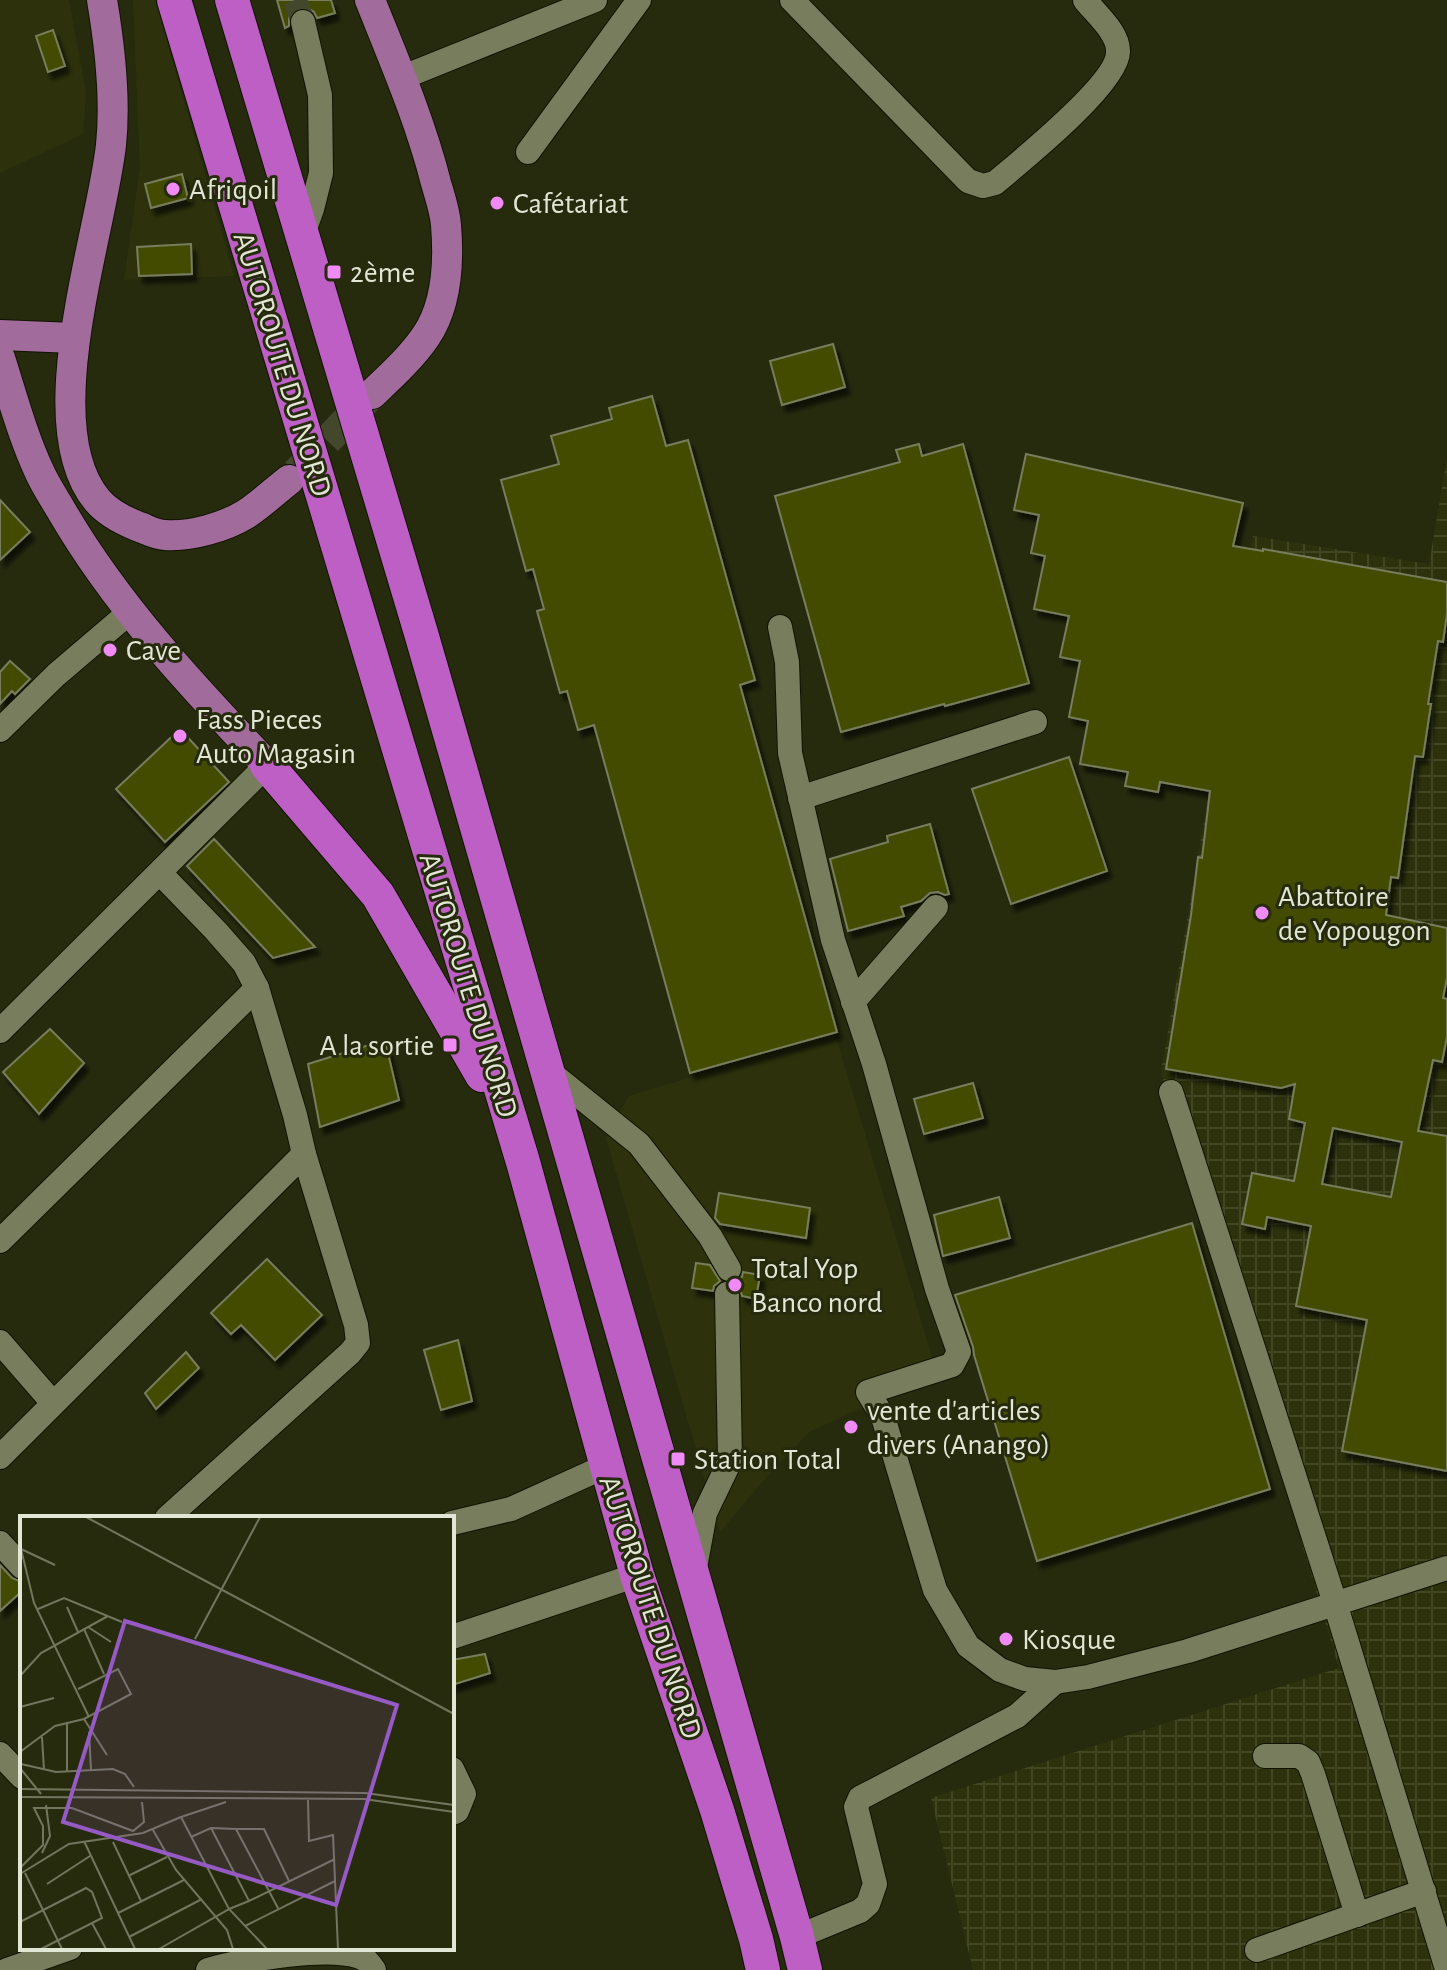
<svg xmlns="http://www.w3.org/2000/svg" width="1447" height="1970" font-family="'Alegreya Sans',sans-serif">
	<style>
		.built { fill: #2d320c }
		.industrial { fill: url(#industrial-grid) }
		.building { fill: #434b04; stroke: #777d5d; stroke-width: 2; fill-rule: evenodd; filter: url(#shadow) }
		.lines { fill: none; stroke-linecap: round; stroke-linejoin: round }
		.minor-tunnel { stroke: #43472c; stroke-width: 24; stroke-dasharray: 24 12; stroke-linecap: butt }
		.major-tunnel { stroke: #43472c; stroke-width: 30; stroke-dasharray: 30 15; stroke-linecap: butt }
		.minor-casing { stroke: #101400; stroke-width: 26 }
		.major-casing { stroke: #101400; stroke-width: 32 }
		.highway-casing { stroke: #101400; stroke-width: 36 }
		.minor { stroke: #777d5d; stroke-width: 24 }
		.major { stroke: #a16b9b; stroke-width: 30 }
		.highway { stroke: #bd5fc4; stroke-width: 34 }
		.poi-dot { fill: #f08bf6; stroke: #272b0e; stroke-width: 3 }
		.labels { text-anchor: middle; stroke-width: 6; stroke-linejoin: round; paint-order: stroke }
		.poi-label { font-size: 30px; fill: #e2e6d5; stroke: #272b0e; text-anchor: start }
		.street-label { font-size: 30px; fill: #e2e6d5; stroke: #272b0e }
		.inset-road { fill: none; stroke: #72765e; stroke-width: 2 }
		.view { fill: #955ac4; fill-opacity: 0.15; stroke: #955ac4; stroke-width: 4 }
		.inset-edge { fill: none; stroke: #e2e6d5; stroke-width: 4 }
	</style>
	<defs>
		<pattern id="industrial-grid" width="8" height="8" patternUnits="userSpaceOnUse" patternTransform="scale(2)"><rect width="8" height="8" fill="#2d320c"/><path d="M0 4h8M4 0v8" fill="none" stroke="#414623"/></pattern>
		<filter id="shadow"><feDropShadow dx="4.5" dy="7" stdDeviation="2" flood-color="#0009"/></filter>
	</defs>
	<rect width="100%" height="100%" fill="#272b0e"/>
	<g class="built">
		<polygon points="0,0 69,0 86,93 83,134 0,173"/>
		<polygon points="133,0 155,0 234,276 124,280 140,167"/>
		<polygon points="835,1034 937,1374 809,1432 769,1474 720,1532 606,1138 629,1096"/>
	</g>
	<polygon class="industrial" points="1447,458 1447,1970 973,1970 931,1798 1339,1668 1161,1072 1253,536 1429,564"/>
	<g class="building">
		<polygon points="277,0 331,0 335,13 317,18 314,12 308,8 299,8 292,12 289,18 289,26 285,28"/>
		<polygon points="53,30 65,66 48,72 36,36"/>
		<polygon points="182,174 188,198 151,208 145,184"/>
		<polygon points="191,244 192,274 139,276 137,247"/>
		<polygon points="833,344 845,387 782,405 770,361"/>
		<polygon points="652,396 666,446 688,440 755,680 740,685 837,1032 690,1073 594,725 578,730 567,691 560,693 537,611 544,609 533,569 526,571 501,480 559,464 551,436 612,419 609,408"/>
		<polygon points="919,444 922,456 963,444 1029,683 945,706 944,704 841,732 775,496 900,462 896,450"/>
		<path d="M1026 454 1243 503 1233 546 1263 551V549L1447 582V614L1443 642 1438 641 1428 704H1431L1423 757 1415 756 1398 878 1391 877 1386 915 1447 928V978L1443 998 1447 999V1037L1442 1062 1433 1060 1418 1131 1447 1136V1471L1342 1451 1367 1320 1296 1306 1311 1226 1267 1217 1265 1229 1242 1224 1252 1173 1294 1181 1305 1123 1289 1119 1295 1084 1281 1088 1166 1069 1191 915 1198 857 1202 858 1210 791 1160 782 1158 792 1125 786 1128 772 1080 764 1088 721 1069 717 1080 661 1060 657 1069 616 1034 609 1045 556 1031 553 1039 515 1014 510ZM1333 1128 1402 1142 1391 1197 1322 1184Z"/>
		<polygon points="0,500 30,532 0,560"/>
		<polygon points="10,661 30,679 15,694 12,691 0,704 0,672"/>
		<polygon points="180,729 229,782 165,842 116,789"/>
		<polygon points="1069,757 1107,871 1011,904 972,789"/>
		<polygon points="930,824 949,894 945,895 938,892 930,893 921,901 901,907 904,916 848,931 830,859 888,842 887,836"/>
		<polygon points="214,839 315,947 273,958 187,866"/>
		<polygon points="50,1029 84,1063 39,1114 3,1072"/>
		<polygon points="385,1040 399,1100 320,1127 308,1064"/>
		<polygon points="973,1083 983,1118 924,1134 914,1099"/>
		<polygon points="719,1193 810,1208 806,1238 720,1224 715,1218"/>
		<polygon points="999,1197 1010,1238 943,1256 934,1215"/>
		<polygon points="1192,1223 1270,1489 1037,1561 974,1355 973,1347 955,1295"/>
		<polygon points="267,1259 322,1315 275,1360 241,1325 231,1334 211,1313"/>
		<polygon points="696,1263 710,1265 720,1281 714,1286 713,1291 692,1288"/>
		<polygon points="743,1272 760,1275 756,1299 742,1296 740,1287 736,1282 742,1277"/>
		<polygon points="458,1340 472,1401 441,1410 424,1350"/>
		<polygon points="186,1352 199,1368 156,1409 145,1393"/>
		<polygon points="0,1565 12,1578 22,1582 22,1591 0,1611"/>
		<polygon points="485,1654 490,1673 452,1685 452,1660"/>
	</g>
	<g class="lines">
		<polyline class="minor-tunnel" points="295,0 303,22"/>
		<polyline class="major-tunnel" points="296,473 368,398"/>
		<g class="minor-casing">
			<g id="minor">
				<path d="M792 0 968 181 983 186 995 183C1021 161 1118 83 1118 52 1119 33 1096 14 1085 0"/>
				<polyline points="401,78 595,0"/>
				<polyline points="528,152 639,0"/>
				<polyline points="302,237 312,209 321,173 320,95 303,22"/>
				<polyline points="780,627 787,662 790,753 833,940 874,1064 937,1289 959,1352 952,1365 868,1392 883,1417 935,1590 968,1646 1000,1670 1025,1679 1055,1682 1088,1677 1188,1651 1447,1568"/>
				<polyline points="0,730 56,675 131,611"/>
				<polyline points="800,798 1035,722"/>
				<polyline points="160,873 216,931 244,963 257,988 295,1115 304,1154"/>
				<polyline points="853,1002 936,907"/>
				<polyline points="0,1031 267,765"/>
				<polyline points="546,1069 639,1144 710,1236 729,1269"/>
				<polyline points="1171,1092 1335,1603 1447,1969"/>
				<polyline points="0,1241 257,988"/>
				<polyline points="0,1342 53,1403"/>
				<polyline points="0,1457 304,1154 356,1325 358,1343 350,1353 167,1518"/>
				<polyline points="452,1523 511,1509 606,1466"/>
				<polyline points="0,1543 22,1567"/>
				<polyline points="694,1573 705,1513 730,1461 727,1294"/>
				<polyline points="452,1637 637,1575"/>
				<polyline points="0,1754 22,1777"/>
				<polyline points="1265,1756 1299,1756 1308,1762 1313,1774 1357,1915"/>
				<polyline points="452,1769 464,1794 457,1811 452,1813"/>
				<polyline points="797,1937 860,1911 868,1904 875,1884 856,1807 860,1798 1017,1716 1055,1682"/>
				<polyline points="1257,1950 1424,1891"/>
				<polyline points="7,1970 70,1948"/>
				<path d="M208 1970C237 1961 341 1942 366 1960 369 1963 372 1967 374 1970"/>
			</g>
		</g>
		<g class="major-casing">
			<g id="major">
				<path d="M102 0C110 47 116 97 111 145 101 236 34 424 97 500 107 512 122 520 137 526 146 529 156 535 165 535 190 537 225 527 246 514 261 504 275 491 289 480"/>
				<path d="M370 0C394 60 420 120 436 183 440 197 445 211 446 225 449 261 447 305 426 336 411 358 391 376 372 394"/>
				<polyline points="0,335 74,338"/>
				<path d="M0 358C12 396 23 437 40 473 46 486 54 498 61 510 116 605 192 686 267 765"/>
			</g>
		</g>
		<g class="highway-casing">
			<g id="highway">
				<polyline points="174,0 523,1162 637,1575 717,1810 756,1939 763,1970"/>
				<polyline points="232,0 421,633 797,1937 805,1970"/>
				<polyline points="267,765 378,895 482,1075"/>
			</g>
		</g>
		<use href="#minor" class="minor"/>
		<use href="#major" class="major"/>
		<use href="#highway" class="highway"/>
	</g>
	<g class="poi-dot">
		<circle cx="173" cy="189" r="8"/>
		<circle cx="497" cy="203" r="8"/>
		<rect x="326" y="264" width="16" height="16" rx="4"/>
		<circle cx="110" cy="650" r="8"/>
		<circle cx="180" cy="736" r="8"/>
		<circle cx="1262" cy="913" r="8"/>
		<rect x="442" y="1037" width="16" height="16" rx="4"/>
		<circle cx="735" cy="1285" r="8"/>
		<circle cx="851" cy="1427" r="8"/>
		<rect x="670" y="1451" width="16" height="16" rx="4"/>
		<circle cx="1006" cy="1639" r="8"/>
	</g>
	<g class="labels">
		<g class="poi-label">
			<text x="189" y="199">Afriqoil</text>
			<text x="513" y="213">Cafétariat</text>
			<text x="350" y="282">2ème</text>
			<text x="126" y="660">Cave</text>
			<text x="196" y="729">Fass Pieces<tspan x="196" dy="34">Auto Magasin</tspan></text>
			<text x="1278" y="906">Abattoire<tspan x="1278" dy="34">de Yopougon</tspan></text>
			<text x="434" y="1055" text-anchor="end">A la sortie</text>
			<text x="751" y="1278">Total Yop<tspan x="751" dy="34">Banco nord</tspan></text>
			<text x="867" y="1420">vente d'articles<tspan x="867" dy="34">divers (Anango)</tspan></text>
			<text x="694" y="1469">Station Total</text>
			<text x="1022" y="1649">Kiosque</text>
		</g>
		<g class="street-label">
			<text transform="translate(283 364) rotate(73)" y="10">AUTOROUTE DU NORD</text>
			<text transform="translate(469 985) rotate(73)" y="10">AUTOROUTE DU NORD</text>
			<text transform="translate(651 1607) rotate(72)" y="10">AUTOROUTE DU NORD</text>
		</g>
	</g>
	<g transform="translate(20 1516)">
		<rect width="434" height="434" fill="#272b0e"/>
		<path class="inset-road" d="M66 1 434 198M1 33 14 87 69 201M1 33 35 49M47 91 58 116M18 93 44 82 102 106M68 111 91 126M64 113 84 158M175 123 240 1M0 160 21 137 88 100M0 191 34 182M64 203 87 239M47 206V256M69 216 71 254M22 221 24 254M0 236 35 210 64 203 111 178 98 153 58 173M1 248 36 256 93 253 105 258 114 271M0 252 21 278M0 273 345 277 434 289M0 281 344 283 434 296M288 284 289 325 313 319 318 433M161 301 206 286M191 312 229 385 315 343M133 314 156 354 207 414 213 433M171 321 191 312 216 313M64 325 115 433M93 326 121 385M22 337 30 320 26 289M0 352 23 329V310L14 292H52L113 315 124 306 122 286M5 357 42 433M0 358 49 328 123 317 161 301M110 359 147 341M27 368 70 340M229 385 209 393 247 433M259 394 216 313H244L269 365M98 397 164 364M0 406 66 372 72 376 82 402 21 433M72 407 86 433M225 410 315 365M109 421 182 383M139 433 209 393 161 301"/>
		<path class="view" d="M105 105 377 189 316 389 43 306Z"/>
		<rect width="434" height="434" class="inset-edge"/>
	</g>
</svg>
